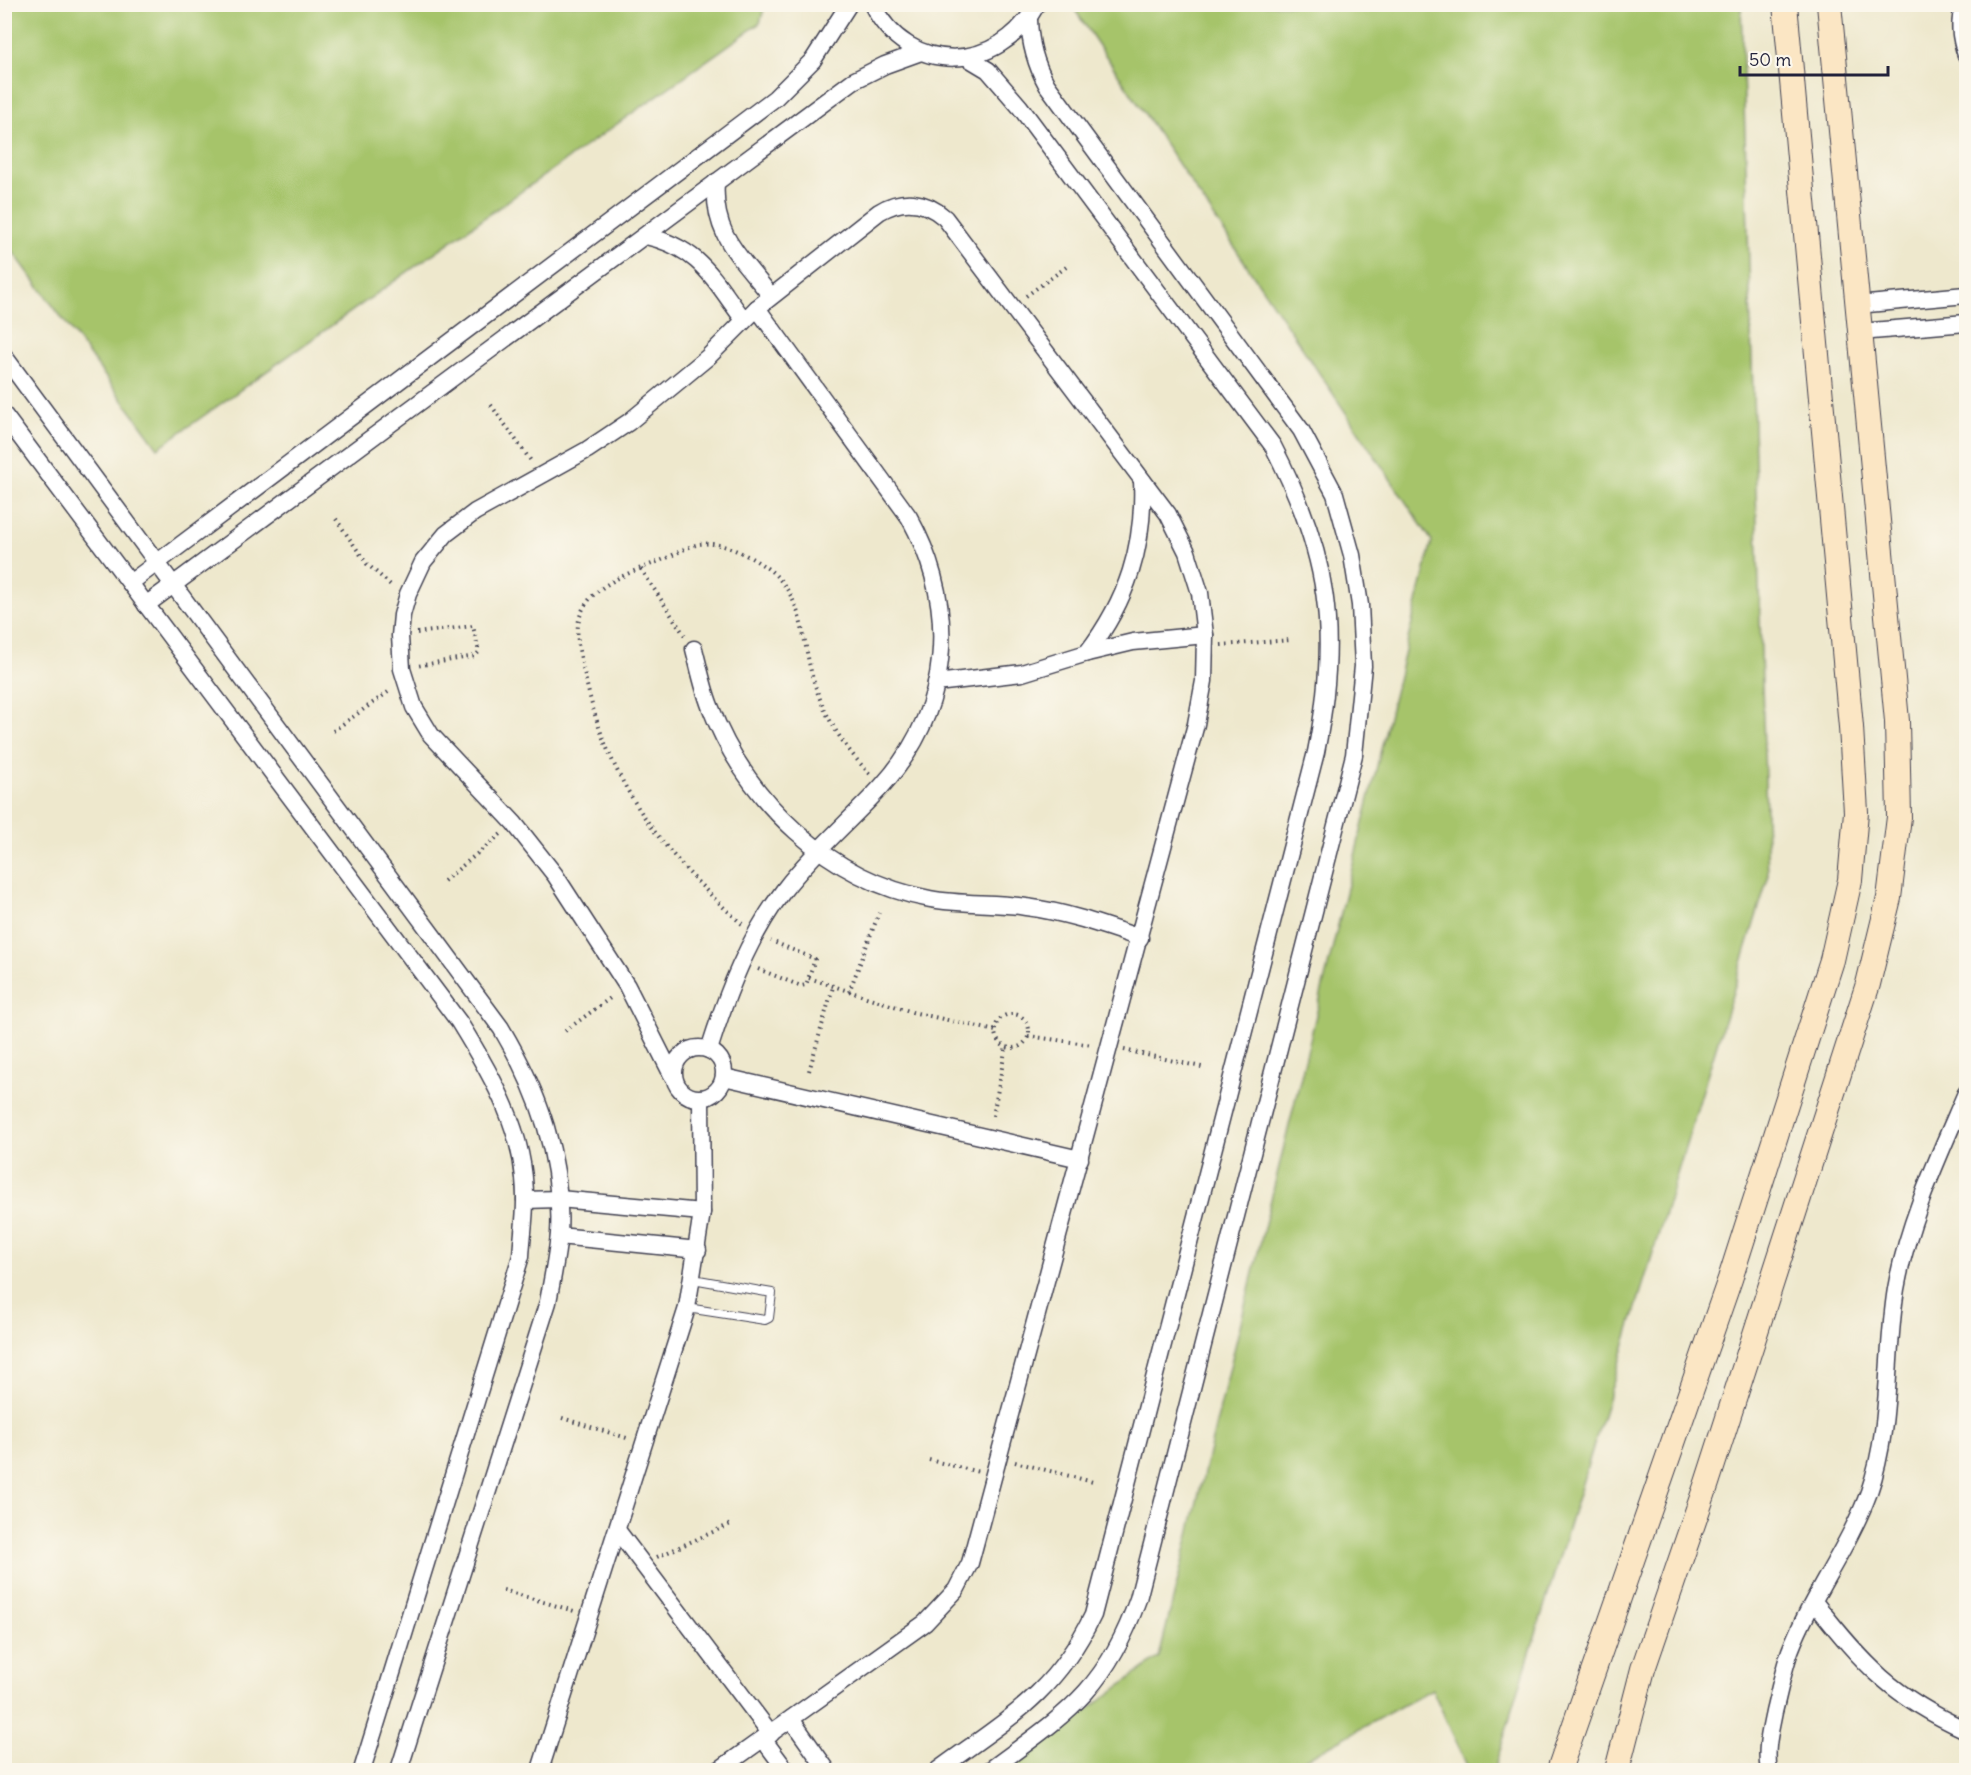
<svg xmlns="http://www.w3.org/2000/svg" width="1971" height="1775" font-family="Delius,sans-serif">
	<style>
		.green { fill: #a6c46b; stroke: #647353; stroke-width: 1.5 }
		.lines { fill: none; stroke-linecap: round; stroke-linejoin: round }
		.lane-casing { stroke: #414051; stroke-width: 10 }
		.street-casing { stroke: #414051; stroke-width: 19 }
		.secondary-casing { stroke: #414051; stroke-width: 26 }
		.path { stroke: #414051; stroke-width: 4; stroke-dasharray: 1.5 4.5; stroke-linecap: butt }
		.lane { stroke: #fff; stroke-width: 8 }
		.street { stroke: #fff; stroke-width: 16 }
		.secondary { stroke: #fbe6c4; stroke-width: 24 }
	</style>
	<rect width="100%" height="100%" fill="#fbf7ec"/>
	<filter id="ink" filterUnits="userSpaceOnUse"><feTurbulence type="fractalNoise" baseFrequency=".0167" numOctaves="2"/><feDisplacementMap in="SourceGraphic" scale="12" xChannelSelector="R" yChannelSelector="G"/><feConvolveMatrix kernelMatrix="1 2 1 2 8 2 1 2 1" color-interpolation-filters="sRGB"/></filter>
	<filter id="wash" filterUnits="userSpaceOnUse"><feTurbulence type="fractalNoise" baseFrequency=".008" numOctaves="4" result="noise"/><feDisplacementMap in="SourceGraphic" scale="24" xChannelSelector="R" yChannelSelector="G"/><feGaussianBlur stdDeviation="1.35" result="paint"/><feColorMatrix in="noise" values="0 0 0 0 0 0 0 0 0 0 0 0 0 0 0 0 0 1.4 0 .05"/><feComposite in="paint" operator="in"/></filter>
	<g filter="url(#wash)">
		<rect width="100%" height="100%" fill="#eee8cd"/>
		<g class="green">
			<polygon points="4,5 5,4 765,5 760,23 158,448 5,241"/>
			<polygon points="1076,5 1741,5 1768,878 1494,1770 1469,1770 1432,1689 1286,1770 1007,1770 1159,1657 1432,541 1075,10"/>
		</g>
	</g>
	<g filter="url(#ink)">
		<g class="lines">
			<g class="lane-casing">
				<polyline id="lane" points="687,1308 765,1320 769,1318 772,1293 693,1279"/>
			</g>
			<g class="street-casing">
				<g id="street">
					<path d="M872 4C908 77 999 74 1037 4"/>
					<path d="M1964 4C1958 23 1960 37 1966 55"/>
					<path d="M716 182C712 236 741 257 771 296"/>
					<path d="M646 236C700 248 713 279 744 320"/>
					<polyline points="1857,305 1966,295"/>
					<polyline points="1860,332 1966,323"/>
					<path d="M4 356 501 1028C539 1092 563 1158 559 1234 557 1256 552 1280 548 1302L399 1770"/>
					<path d="M4 415 459 1022C493 1077 526 1133 525 1201 525 1219 522 1237 521 1256L362 1770"/>
					<polyline points="130,583 775,98 813,60 849,4"/>
					<polyline points="146,605 853,81 885,65 921,52"/>
					<path d="M694 649C699 668 703 688 710 706 746 801 829 880 930 899 962 905 994 902 1026 907 1066 912 1102 925 1140 938"/>
					<path d="M1087 653C1127 601 1145 546 1142 480"/>
					<polyline points="936,683 1022,673 1087,653 1133,642 1205,635"/>
					<circle cx="699" cy="1073" r="25"/>
					<path d="M709 1050C727 993 748 938 784 890 813 852 849 822 881 787 952 709 959 608 909 517L757 308"/>
					<path d="M672 1075 627 986 555 875 514 823 431 735 414 707 402 669 400 636 402 615 408 594 423 562 446 534 475 512 587 450 629 422 708 357 757 308 879 212C902 198 925 200 945 218L1168 514 1187 552 1200 593 1205 635 1204 681 1196 724 970 1563 956 1590 925 1623 719 1770"/>
					<polyline points="724,1077 1080,1159"/>
					<polyline points="525,1200 559,1199 702,1212"/>
					<polyline points="559,1236 698,1250"/>
					<polyline points="617,1530 771,1734"/>
					<path d="M1815 1603C1864 1665 1893 1697 1966 1730"/>
					<polyline points="791,1719 827,1770"/>
					<polyline points="763,1739 786,1770"/>
					<polyline points="540,1770 687,1308 702,1212 701,1098"/>
					<path d="M938 1770C1006 1720 1055 1694 1093 1615L1316 752C1340 633 1329 554 1273 446L1020 107 988 70 968 58"/>
					<path d="M990 1770C1064 1715 1106 1691 1138 1599L1354 755 1363 666 1360 605 1352 555 1335 494 1301 430 1047 85C1035 63 1030 44 1029 20"/>
					<path d="M1769 1770C1765 1750 1770 1732 1774 1712 1779 1692 1783 1671 1790 1651 1811 1596 1849 1547 1869 1492 1892 1427 1885 1356 1896 1289 1908 1221 1939 1156 1966 1093"/>
				</g>
			</g>
			<g class="secondary-casing">
				<g id="secondary">
					<polyline points="1559,1770 1730,1279 1832,960 1850,880 1856,812 1851,727 1785,4"/>
					<polyline points="1617,1770 1643,1669 1707,1483 1868,984 1889,898 1899,817 1897,721 1829,4"/>
				</g>
			</g>
			<g class="path">
				<polyline points="1026,296 1069,265"/>
				<polyline points="491,405 531,461"/>
				<polyline points="336,519 367,564 393,587"/>
				<polyline points="641,569 685,636"/>
				<polyline points="417,633 473,626 479,652 475,656 417,666"/>
				<polyline points="1221,645 1292,640"/>
				<polyline points="333,731 391,690"/>
				<polyline points="444,881 501,834"/>
				<path d="M742 924C662 853 607 782 585 676 580 653 572 631 583 609 597 582 635 571 662 560 674 555 688 546 700 544 723 541 750 556 767 568 804 595 802 640 813 679 824 716 844 748 871 775"/>
				<polyline points="758,969 801,986 806,985 815,959 771,941"/>
				<polyline points="809,978 912,1012 996,1031"/>
				<polyline points="849,992 879,913"/>
				<circle cx="1012" cy="1031" r="17"/>
				<polyline points="565,1031 613,996"/>
				<polyline points="1028,1036 1093,1045"/>
				<polyline points="1124,1050 1206,1068"/>
				<polyline points="809,1071 833,987"/>
				<polyline points="993,1116 1006,1046"/>
				<polyline points="562,1418 630,1439"/>
				<polyline points="929,1460 979,1472"/>
				<polyline points="1015,1462 1093,1482"/>
				<polyline points="657,1557 733,1523"/>
				<polyline points="503,1590 574,1611"/>
			</g>
			<use href="#lane" class="lane"/>
			<use href="#street" class="street"/>
			<use href="#secondary" class="secondary"/>
		</g>
	</g>
	<rect width="1971" height="1775" fill="none" stroke="#fbf7ec" stroke-width="24"/>
	<path d="M1740 66v9h148v-9" fill="none" stroke="#22223b" stroke-width="3"/>
	<text x="1749" y="66" font-size="18" fill="#22223b" stroke="#fbf7ec" stroke-width="4.5" paint-order="stroke">50 m</text>
</svg>
